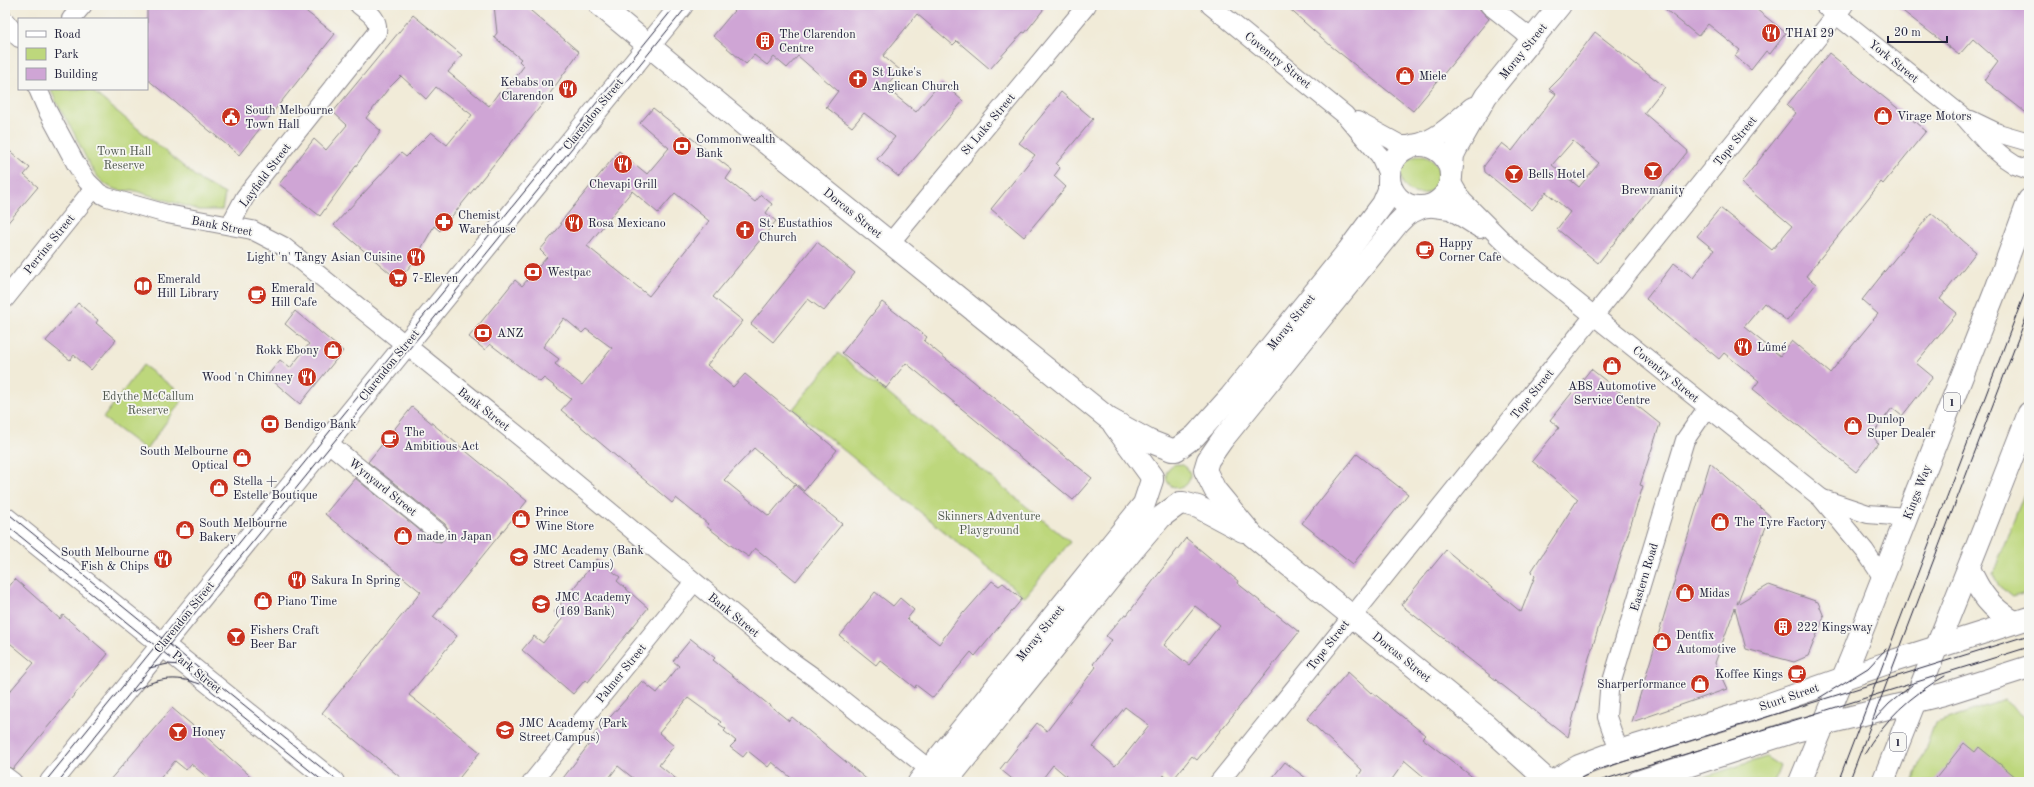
<svg xmlns="http://www.w3.org/2000/svg" width="2034" height="787" font-family="'Old Standard TT',serif">
	<style>
		.green { fill: #bdd77c; stroke: #707c5c }
		.building { fill: #cfa5d5; fill-rule: evenodd }
		.lines { fill: none; stroke-linecap: round; stroke-linejoin: round }
		.minor-casing { stroke: #8a868a; stroke-width: 20 }
		.tertiary-casing { stroke: #8a868a; stroke-width: 24 }
		.primary-casing { stroke: #8a868a; stroke-width: 24 }
		.trunk-casing { stroke: #8a868a; stroke-width: 24 }
		.minor { stroke: #fff; stroke-width: 18 }
		.tertiary { stroke: #fff; stroke-width: 22 }
		.primary { stroke: #fff; stroke-width: 22 }
		.trunk { stroke: #fff; stroke-width: 22 }
		.tram { stroke: #22223b; stroke-width: 1 }
		.labels { text-anchor: middle; stroke-width: 3.5; stroke-linejoin: round; paint-order: stroke }
		.shield { fill: #f6f6f2; stroke: #626272; stroke-width: 1 }
		.shield-label { font-size: 11px; font-weight: bold; fill: #22223b }
		.poi-label { font-size: 12px; fill: #22223b; stroke: #f6f6f2; text-anchor: start }
		.street-label { font-size: 12px; fill: #22223b; stroke: #f6f6f2 }
		.park-label { font-size: 12px; fill: #50584e; stroke: #f6f6f2 }
	</style>
	<rect width="100%" height="100%" fill="#f6f6f2"/>
	<filter id="ink" filterUnits="userSpaceOnUse"><feTurbulence type="fractalNoise" baseFrequency=".025" numOctaves="2"/><feDisplacementMap in="SourceGraphic" scale="8" xChannelSelector="R" yChannelSelector="G"/><feConvolveMatrix kernelMatrix="1 2 1 2 8 2 1 2 1" color-interpolation-filters="sRGB"/></filter>
	<filter id="wash" filterUnits="userSpaceOnUse"><feTurbulence type="fractalNoise" baseFrequency=".012" numOctaves="4" result="noise"/><feDisplacementMap in="SourceGraphic" scale="16" xChannelSelector="R" yChannelSelector="G"/><feGaussianBlur stdDeviation="0.9" result="paint"/><feColorMatrix in="noise" values="0 0 0 0 0 0 0 0 0 0 0 0 0 0 0 0 0 1.4 0 .05"/><feComposite in="paint" operator="in"/></filter>
	<g filter="url(#wash)">
		<rect width="100%" height="100%" fill="#f1ebd8"/>
		<g class="green">
			<path d="M51 89H90L201 181 225 194 222 210H199L132 190C98 197 86 156 74 133 66 118 56 105 51 89Z"/>
			<circle cx="1420" cy="175" r="19"/>
			<polygon points="838,353 1070,542 1025,597 793,409"/>
			<polygon points="143,365 185,396 146,450 103,418"/>
			<circle cx="1178" cy="476" r="12"/>
			<polygon points="2029,481 2029,592 2013,597 1999,586 1993,574"/>
			<polygon points="2004,700 2029,721 2029,782 1913,782 1935,723"/>
			<polygon points="1766,757 1780,766 1774,782 1688,782"/>
		</g>
		<g id="blocks">
			<g class="building">
				<polygon points="147,5 298,5 335,34 239,155 147,79"/>
				<polygon points="494,5 524,5 579,52 544,102 440,231 434,226 413,263 398,280 334,225 401,153 406,157 431,132 447,145 472,115 436,87 426,99 401,76 388,89 366,118 381,131 320,216 279,184 314,139 326,150 347,125 333,112 413,15 462,55 448,72 489,106 499,92 503,95 524,66 519,61 521,59 494,37 497,33"/>
				<polygon points="739,5 1047,5 1025,33 1023,32 990,69 957,41 953,45 917,14 883,56 900,70 885,87 916,112 941,82 963,101 899,177 877,159 895,137 864,113 852,127 826,107 838,91 798,56 787,68 774,57 767,65 754,55 746,64 713,36"/>
				<polygon points="1285,5 1476,5 1489,19 1413,111 1331,46"/>
				<polygon points="1660,5 1751,5 1786,33 1770,54 1766,51 1751,70 1735,56 1740,50 1708,24 1698,36"/>
				<polygon points="1895,5 2029,5 2029,115 1984,80 1998,61 1973,39 1959,55"/>
				<path d="M1595 32 1665 87 1644 113 1688 151 1598 263 1557 229 1570 212 1546 192 1532 210 1485 172 1484 166 1502 143 1512 151 1556 94 1549 89 1561 77ZM1573 141 1599 163 1579 187 1552 165Z"/>
				<polygon points="1829,53 1926,131 1883,184 1881,182 1806,276 1816,284 1787,321 1764,303 1744,327 1780,356 1792,341 1830,373 1878,314 1862,300 1931,213 1976,252 1940,299 1957,313 1916,363 1933,377 1902,416 1892,408 1872,435 1878,443 1856,472 1753,389 1759,381 1724,353 1719,359 1646,299 1674,263 1693,278 1714,250 1697,236 1720,208 1772,250 1792,226 1741,183 1796,113 1787,105"/>
				<polygon points="1061,92 1093,119 1056,164 1060,168 1054,176 1066,187 1024,237 991,209 1035,155 1019,143"/>
				<path d="M653 108 732 170 726 179 755 202 761 195 772 204 766 213 776 221 713 297 743 321 707 365 733 387 745 374 837 450 804 491 754 448 724 480 769 516 795 485 842 524 796 581 755 548 749 557 732 546 706 526 708 524 676 498 672 503 561 410 571 399 544 378 540 382 490 344 485 350 469 337 515 280 522 286 547 257 540 250 562 224 560 223 619 151 647 174 669 148 640 123ZM632 191 658 213 675 193 709 221 649 296 587 246ZM564 318 582 333 586 329 612 348 582 385 555 364 559 359 543 347Z"/>
				<polygon points="5,147 30,168 24,175 38,187 5,226"/>
				<polygon points="817,242 855,273 824,311 808,299 773,342 751,324"/>
				<polygon points="882,302 927,337 924,341 1092,478 1073,500 906,363 886,388 842,353"/>
				<polygon points="78,303 98,320 96,323 116,340 91,370 74,355 70,360 46,341"/>
				<polygon points="295,311 343,351 300,404 267,376 280,360 290,368 309,344 285,324"/>
				<polygon points="1591,369 1660,424 1640,485 1643,486 1589,658 1568,737 1401,605 1446,550 1521,612 1535,576 1531,572 1578,499 1532,461 1559,428 1550,420"/>
				<polygon points="412,407 527,501 433,617 457,636 409,695 480,752 456,782 406,782 322,713 421,592 325,514 355,478 432,540 441,542 448,534 448,529 445,524 368,462"/>
				<polygon points="1357,454 1408,494 1353,564 1302,523"/>
				<polygon points="1710,463 1770,516 1737,604 1769,585 1818,602 1824,617 1808,656 1794,662 1746,649 1735,608 1715,663 1727,689 1632,722"/>
				<path d="M1186 538 1238 581 1237 583 1299 632 1197 760 1192 756 1171 782 1164 775 1159 782H1073L1053 765 1040 782H1016L1000 769 1037 723 1047 731 1096 667 1093 664 1112 640 1106 636 1125 614 1127 615ZM1195 606 1220 625 1189 665 1164 645ZM1125 707 1149 725 1127 753 1115 766 1093 747Z"/>
				<polygon points="597,559 620,577 617,581 648,608 588,682 585,680 573,694 522,650 534,636 543,643 562,619 554,612"/>
				<polygon points="15,579 60,619 63,615 108,654 13,769 5,766 5,697 34,663 5,639 5,592"/>
				<polygon points="992,581 999,586 1003,583 1022,599 975,656 971,652 933,698 916,685 915,688 880,660 876,665 840,636 875,592 893,606 900,598 914,610 907,619 939,644 963,612 964,613"/>
				<polygon points="691,639 715,658 713,660 789,721 792,717 870,782 796,782 772,762 768,767 748,751 743,757 730,747 736,741 724,731 726,729 719,724 721,722 688,698 659,733 674,746 659,765 680,782 638,782 618,766 606,782 560,782 590,743 588,742 603,723 604,724 642,681 657,693 679,666 673,661"/>
				<polygon points="1348,672 1371,693 1372,692 1425,735 1422,738 1479,782 1430,782 1405,761 1390,782 1355,782 1362,770 1307,719"/>
				<polygon points="172,708 211,741 257,782 213,782 191,764 186,770 175,761 157,782 108,782"/>
				<polygon points="1964,743 1975,752 1979,747 2022,782 1933,782"/>
				<polygon points="1285,762 1311,782 1269,782"/>
			</g>
		</g>
	</g>
	<g filter="url(#ink)">
		<use href="#blocks" fill-opacity="0" stroke="#8a868a" stroke-width="1"/>
		<g class="lines">
			<g class="minor-casing">
				<g id="minor">
					<polyline points="1210,5 1345,115 1380,156 1389,177"/>
					<polyline points="1489,5 1532,39"/>
					<polyline points="1824,5 1965,118 1987,143 2006,159 2015,165 2029,170"/>
					<polyline points="71,19 83,5"/>
					<polyline points="5,21 19,38"/>
					<polyline points="38,89 47,110 76,164 87,181 99,193 107,197 167,214 252,230 283,246 525,441 784,656 815,678 929,769"/>
					<polyline points="1971,120 1998,133 2029,142"/>
					<polyline points="1357,121 1401,145 1412,145"/>
					<polyline points="1451,181 1462,200 1512,250 1821,498 1865,551 1883,578"/>
					<polyline points="1426,207 1450,210 1480,229"/>
					<path d="M230 225 245 197 377 32C379 18 369 13 359 5"/>
					<polyline points="890,243 1087,5"/>
					<polyline points="5,299 94,188"/>
					<polyline points="327,442 438,532"/>
					<polyline points="1823,499 1868,514 1907,517"/>
					<polyline points="1619,751 1607,717 1609,691 1685,440 1707,408"/>
					<polyline points="5,776 13,782"/>
					<polyline points="532,782 694,582"/>
					<polyline points="1219,782 1844,5"/>
				</g>
			</g>
			<g class="tertiary-casing">
				<g id="tertiary">
					<polyline points="600,5 765,142 1109,419 1149,441 1172,450"/>
					<circle cx="1420" cy="176" r="31"/>
					<path d="M1418 145C1440 139 1456 122 1473 108"/>
					<polyline points="1451,176 1453,155 1457,147 1486,96 1560,5"/>
					<polyline points="1114,425 1152,477"/>
					<polyline points="1176,450 1195,436 1231,396 1348,251 1383,204 1389,190 1389,182"/>
					<polyline points="1205,470 1208,460 1222,440 1398,223 1407,214 1422,207"/>
					<polyline points="1206,472 1215,490 1253,536 1485,724 1549,782"/>
					<polyline points="1183,503 1198,507 1243,531"/>
					<polyline points="5,518 333,782"/>
					<path d="M1969 568C1980 594 1991 608 2014 622"/>
					<polyline points="919,782 1136,514 1144,504 1152,480"/>
					<polyline points="946,782 1132,551 1161,517 1180,503"/>
					<polyline points="1552,782 1579,766 1619,751 1750,711 1890,662 2029,618"/>
					<polyline points="1638,782 1795,731 1944,694 2029,667"/>
				</g>
			</g>
			<g class="primary-casing">
				<polyline id="primary" points="51,782 682,5"/>
			</g>
			<g class="trunk-casing">
				<g id="trunk">
					<polyline points="1800,782 1852,656 1997,287 2029,200"/>
					<path d="M1883 782C1931 659 1982 537 2029 413"/>
				</g>
			</g>
			<use href="#minor" class="minor"/>
			<use href="#tertiary" class="tertiary"/>
			<use href="#primary" class="primary"/>
			<use href="#trunk" class="trunk"/>
			<g class="tram">
				<polyline points="5,511 339,782"/>
				<polyline points="5,524 324,782"/>
				<polyline points="149,668 168,664 181,665"/>
				<path d="M133 692C154 678 176 675 200 684"/>
				<polyline points="1819,698 1868,668 1886,649"/>
				<polyline points="1875,719 1889,704 1912,685"/>
				<path d="M1864 754C1883 721 1912 694 1945 676"/>
				<polyline points="45,782 676,5"/>
				<polyline points="58,782 688,5"/>
				<polyline points="1573,782 1597,770 2029,635"/>
				<polyline points="1596,782 2029,647"/>
				<polyline points="1838,782 2029,282"/>
				<polyline points="1849,782 2029,310"/>
			</g>
		</g>
	</g>
	<defs>
		<g id="restaurant-disc" transform="scale(1)"><circle r="9.5" fill="#c8321e" stroke="#f6f6f2"/><path d="M-5-6h1v4h1v-4h1v4h1v-4h1v5L-1.5 .5V6h-2V.5L-5-1ZM5-6V6H3V1.5H1.5Q1.5-4 5-6Z" fill="#fff"/></g>
		<g id="building-disc" transform="scale(1)"><circle r="9.5" fill="#c8321e" stroke="#f6f6f2"/><path d="M-4-6H4V6H1V3H-1V6H-4ZM-2.5-4.3h1.7v1.8h-1.7ZM.8-4.3h1.7v1.8H.8ZM-2.5-1h1.7V.8h-1.7ZM.8-1h1.7V.8H.8Z" fill="#fff"/></g>
		<g id="shop-disc" transform="scale(1)"><circle r="9.5" fill="#c8321e" stroke="#f6f6f2"/><path d="M-5-2.5h2.3a2.7 3.5 0 0 1 5.4 0H5L5.5 6h-11ZM-1.5-2.5h3a1.5 2.3 0 0 0-3 0Z" fill="#fff"/></g>
		<g id="church-disc" transform="scale(1)"><circle r="9.5" fill="#c8321e" stroke="#f6f6f2"/><path d="M-1.2-6h2.4v3.5h3.3v2.4h-3.3V6h-2.4V-.1h-3.3v-2.4h3.3Z" fill="#fff"/></g>
		<g id="civic-disc" transform="scale(1)"><circle r="9.5" fill="#c8321e" stroke="#f6f6f2"/><path d="M-.6-6.5H3V-4.5H.6V-3L4-1V1h2V6H-6V1h2V-1L-.6-3ZM-1.2 2.5V6h2.4V2.5Z" fill="#fff"/></g>
		<g id="bank-disc" transform="scale(1)"><circle r="9.5" fill="#c8321e" stroke="#f6f6f2"/><path d="M-6-4H6V4H-6ZM0-2.3a2.3 2.3 0 1 0 0 4.6a2.3 2.3 0 1 0 0-4.6Z" fill="#fff"/></g>
		<g id="bar-disc" transform="scale(1)"><circle r="9.5" fill="#c8321e" stroke="#f6f6f2"/><path d="M-6-5H6L.8 .8V4.5H3.5V6h-7V4.5H-.8V.8Z" fill="#fff"/></g>
		<g id="pharmacy-disc" transform="scale(1)"><circle r="9.5" fill="#c8321e" stroke="#f6f6f2"/><path d="M-2-6h4v4h4v4h-4v4h-4v-4h-4v-4h4Z" fill="#fff"/></g>
		<g id="cafe-disc" transform="scale(1)"><circle r="9.5" fill="#c8321e" stroke="#f6f6f2"/><path d="M-5.5-4.5H6V0H3Q3 3.5 0 3.5H-2.5Q-5.5 3.5-5.5 0ZM3-3.2v2h1.7v-2ZM-6 4.5H4V6H-6Z" fill="#fff"/></g>
		<g id="supermarket-disc" transform="scale(1)"><circle r="9.5" fill="#c8321e" stroke="#f6f6f2"/><path d="M-6-5.5h2.5l.6 2H6L4.5 2H-2.5L-4.4-4H-6ZM-1.5 3.2a1.3 1.3 0 1 0 .1 0ZM3 3.2a1.3 1.3 0 1 0 .1 0Z" fill="#fff"/></g>
		<g id="library-disc" transform="scale(1)"><circle r="9.5" fill="#c8321e" stroke="#f6f6f2"/><path d="M-6-4Q-3-5.5-.7-3.5V5Q-3 3-6 4ZM6-4Q3-5.5 .7-3.5V5Q3 3 6 4Z" fill="#fff"/></g>
		<g id="university-disc" transform="scale(1)"><circle r="9.5" fill="#c8321e" stroke="#f6f6f2"/><path d="M0-5L7-2L0 1L-7-2ZM-4 1L0 2.5L4 1V4Q0 6-4 4Z" fill="#fff"/></g>
	</defs>
	<g fill-rule="evenodd">
		<use href="#restaurant-disc" x="1771" y="33"/>
		<use href="#building-disc" x="765" y="41"/>
		<use href="#shop-disc" x="1405" y="76"/>
		<use href="#church-disc" x="858" y="79"/>
		<use href="#restaurant-disc" x="568" y="89"/>
		<use href="#shop-disc" x="1883" y="116"/>
		<use href="#civic-disc" x="231" y="117"/>
		<use href="#bank-disc" x="682" y="146"/>
		<use href="#restaurant-disc" x="623" y="164"/>
		<use href="#bar-disc" x="1653" y="171"/>
		<use href="#bar-disc" x="1514" y="174"/>
		<use href="#pharmacy-disc" x="444" y="222"/>
		<use href="#restaurant-disc" x="574" y="223"/>
		<use href="#church-disc" x="745" y="230"/>
		<use href="#cafe-disc" x="1425" y="250"/>
		<use href="#restaurant-disc" x="416" y="257"/>
		<use href="#bank-disc" x="533" y="272"/>
		<use href="#supermarket-disc" x="398" y="278"/>
		<use href="#library-disc" x="143" y="286"/>
		<use href="#cafe-disc" x="257" y="295"/>
		<use href="#bank-disc" x="483" y="333"/>
		<use href="#restaurant-disc" x="1743" y="347"/>
		<use href="#shop-disc" x="333" y="350"/>
		<use href="#shop-disc" x="1612" y="366"/>
		<use href="#restaurant-disc" x="307" y="377"/>
		<use href="#bank-disc" x="270" y="424"/>
		<use href="#shop-disc" x="1853" y="426"/>
		<use href="#cafe-disc" x="390" y="439"/>
		<use href="#shop-disc" x="242" y="458"/>
		<use href="#shop-disc" x="219" y="488"/>
		<use href="#shop-disc" x="521" y="519"/>
		<use href="#shop-disc" x="1720" y="522"/>
		<use href="#shop-disc" x="185" y="530"/>
		<use href="#shop-disc" x="403" y="536"/>
		<use href="#university-disc" x="519" y="557"/>
		<use href="#restaurant-disc" x="163" y="559"/>
		<use href="#restaurant-disc" x="297" y="580"/>
		<use href="#shop-disc" x="1685" y="593"/>
		<use href="#shop-disc" x="263" y="601"/>
		<use href="#university-disc" x="541" y="604"/>
		<use href="#building-disc" x="1783" y="627"/>
		<use href="#bar-disc" x="236" y="637"/>
		<use href="#shop-disc" x="1662" y="642"/>
		<use href="#cafe-disc" x="1797" y="674"/>
		<use href="#shop-disc" x="1700" y="684"/>
		<use href="#university-disc" x="505" y="730"/>
		<use href="#bar-disc" x="178" y="732"/>
	</g>
	<g class="labels">
		<g class="shield">
			<rect x="1944" y="393" width="16" height="18" rx="3"/>
			<rect x="1890" y="733" width="16" height="18" rx="3"/>
		</g>
		<g class="shield-label">
			<text x="1952" y="406">1</text>
			<text x="1898" y="746">1</text>
		</g>
		<g class="poi-label">
			<text x="1785" y="37">THAI 29</text>
			<text x="779" y="38">The Clarendon<tspan x="779" dy="14">Centre</tspan></text>
			<text x="872" y="76">St Luke's<tspan x="872" dy="14">Anglican Church</tspan></text>
			<text x="1419" y="80">Miele</text>
			<text x="554" y="86" text-anchor="end">Kebabs on<tspan x="554" dy="14">Clarendon</tspan></text>
			<text x="245" y="114">South Melbourne<tspan x="245" dy="14">Town Hall</tspan></text>
			<text x="1897" y="120">Virage Motors</text>
			<text x="696" y="143">Commonwealth<tspan x="696" dy="14">Bank</tspan></text>
			<text x="1528" y="178">Bells Hotel</text>
			<text x="623" y="188" text-anchor="middle">Chevapi Grill</text>
			<text x="1653" y="194" text-anchor="middle">Brewmanity</text>
			<text x="458" y="219">Chemist<tspan x="458" dy="14">Warehouse</tspan></text>
			<text x="588" y="227">Rosa Mexicano</text>
			<text x="759" y="227">St. Eustathios<tspan x="759" dy="14">Church</tspan></text>
			<text x="1439" y="247">Happy<tspan x="1439" dy="14">Corner Cafe</tspan></text>
			<text x="402" y="261" text-anchor="end">Light 'n' Tangy Asian Cuisine</text>
			<text x="547" y="276">Westpac</text>
			<text x="412" y="282">7-Eleven</text>
			<text x="157" y="283">Emerald<tspan x="157" dy="14">Hill Library</tspan></text>
			<text x="271" y="292">Emerald<tspan x="271" dy="14">Hill Cafe</tspan></text>
			<text x="497" y="337">ANZ</text>
			<text x="1757" y="351">Lûmé</text>
			<text x="319" y="354" text-anchor="end">Rokk Ebony</text>
			<text x="293" y="381" text-anchor="end">Wood 'n Chimney</text>
			<text x="1612" y="390" text-anchor="middle">ABS Automotive<tspan x="1612" dy="14">Service Centre</tspan></text>
			<text x="1867" y="423">Dunlop<tspan x="1867" dy="14">Super Dealer</tspan></text>
			<text x="284" y="428">Bendigo Bank</text>
			<text x="404" y="436">The<tspan x="404" dy="14">Ambitious Act</tspan></text>
			<text x="228" y="455" text-anchor="end">South Melbourne<tspan x="228" dy="14">Optical</tspan></text>
			<text x="233" y="485">Stella +<tspan x="233" dy="14">Estelle Boutique</tspan></text>
			<text x="535" y="516">Prince<tspan x="535" dy="14">Wine Store</tspan></text>
			<text x="1734" y="526">The Tyre Factory</text>
			<text x="199" y="527">South Melbourne<tspan x="199" dy="14">Bakery</tspan></text>
			<text x="417" y="540">made in Japan</text>
			<text x="533" y="554">JMC Academy (Bank<tspan x="533" dy="14">Street Campus)</tspan></text>
			<text x="149" y="556" text-anchor="end">South Melbourne<tspan x="149" dy="14">Fish &amp; Chips</tspan></text>
			<text x="311" y="584">Sakura In Spring</text>
			<text x="1699" y="597">Midas</text>
			<text x="555" y="601">JMC Academy<tspan x="555" dy="14">(169 Bank)</tspan></text>
			<text x="277" y="605">Piano Time</text>
			<text x="1797" y="631">222 Kingsway</text>
			<text x="250" y="634">Fishers Craft<tspan x="250" dy="14">Beer Bar</tspan></text>
			<text x="1676" y="639">Dentfix<tspan x="1676" dy="14">Automotive</tspan></text>
			<text x="1783" y="678" text-anchor="end">Koffee Kings</text>
			<text x="1686" y="688" text-anchor="end">Sharperformance</text>
			<text x="519" y="727">JMC Academy (Park<tspan x="519" dy="14">Street Campus)</tspan></text>
			<text x="192" y="736">Honey</text>
		</g>
		<g class="street-label">
			<text transform="translate(1523 51) rotate(-51)" y="4">Moray Street</text>
			<text transform="translate(1278 60) rotate(39)" y="4">Coventry Street</text>
			<text transform="translate(1894 61) rotate(39)" y="4">York Street</text>
			<text transform="translate(593 114) rotate(-51)" y="4">Clarendon Street</text>
			<text transform="translate(988 124) rotate(-50)" y="4">St Luke Street</text>
			<text transform="translate(1735 141) rotate(-51)" y="4">Tope Street</text>
			<text transform="translate(265 175) rotate(-53)" y="4">Layfield Street</text>
			<text transform="translate(853 213) rotate(39)" y="4">Dorcas Street</text>
			<text transform="translate(222 226) rotate(11)" y="4">Bank Street</text>
			<text transform="translate(49 244) rotate(-51)" y="4">Perrins Street</text>
			<text transform="translate(1291 322) rotate(-51)" y="4">Moray Street</text>
			<text transform="translate(389 365) rotate(-51)" y="4">Clarendon Street</text>
			<text transform="translate(1666 374) rotate(39)" y="4">Coventry Street</text>
			<text transform="translate(1532 394) rotate(-51)" y="4">Tope Street</text>
			<text transform="translate(484 409) rotate(38)" y="4">Bank Street</text>
			<text transform="translate(383 487) rotate(39)" y="4">Wynyard Street</text>
			<text transform="translate(1917 492) rotate(-69)" y="4">Kings Way</text>
			<text transform="translate(1644 577) rotate(-73)" y="4">Eastern Road</text>
			<text transform="translate(734 615) rotate(39)" y="4">Bank Street</text>
			<text transform="translate(184 617) rotate(-51)" y="4">Clarendon Street</text>
			<text transform="translate(1040 633) rotate(-51)" y="4">Moray Street</text>
			<text transform="translate(1328 645) rotate(-52)" y="4">Tope Street</text>
			<text transform="translate(1402 657) rotate(39)" y="4">Dorcas Street</text>
			<text transform="translate(197 672) rotate(39)" y="4">Park Street</text>
			<text transform="translate(621 673) rotate(-51)" y="4">Palmer Street</text>
			<text transform="translate(1789 697) rotate(-19)" y="4">Sturt Street</text>
		</g>
		<g class="park-label">
			<text x="124" y="155">Town Hall<tspan x="124" dy="14">Reserve</tspan></text>
			<text x="148" y="400">Edythe McCallum<tspan x="148" dy="14">Reserve</tspan></text>
			<text x="989" y="520">Skinners Adventure<tspan x="989" dy="14">Playground</tspan></text>
		</g>
	</g>
	<rect width="2034" height="787" fill="none" stroke="#f6f6f2" stroke-width="20"/>
	<rect x="18" y="18" width="130" height="72" fill="#f6f6f2" stroke="#a1a1a9"/>
	<rect x="26" y="31" width="20" height="6" fill="#ffffff" stroke="#a1a1a9"/>
	<text x="54" y="38" font-size="12" fill="#22223b">Road</text>
	<rect x="26" y="48" width="20" height="12" fill="#bdd77c" stroke="#a1a1a9"/>
	<text x="54" y="58" font-size="12" fill="#22223b">Park</text>
	<rect x="26" y="68" width="20" height="12" fill="#cfa5d5" stroke="#a1a1a9"/>
	<text x="54" y="78" font-size="12" fill="#22223b">Building</text>
	<path d="M1888 36v6h59v-6" fill="none" stroke="#22223b" stroke-width="2"/>
	<text x="1894" y="36" font-size="12" fill="#22223b" stroke="#f6f6f2" stroke-width="3" paint-order="stroke">20 m</text>
</svg>
